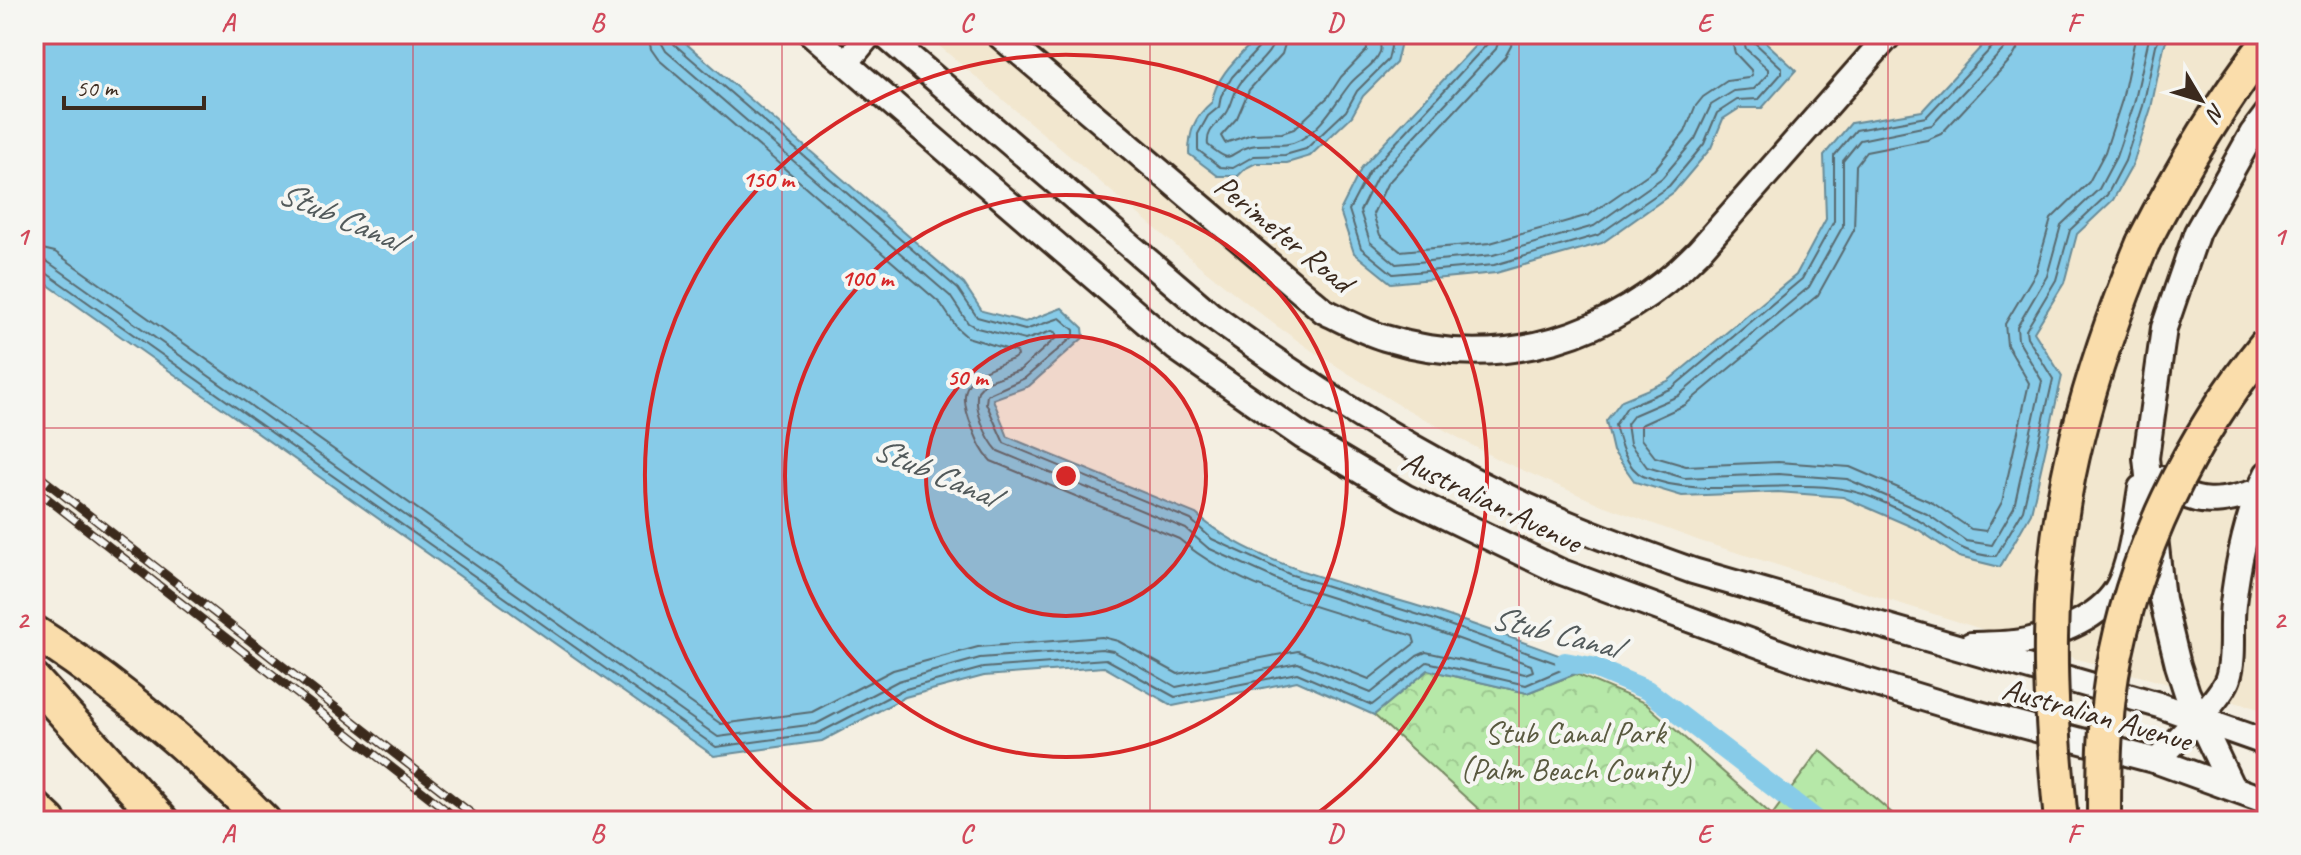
<svg xmlns="http://www.w3.org/2000/svg" width="2301" height="855" font-family="Caveat,sans-serif">
	<style>
		.built { fill: #f2e7cf }
		.forest { fill: url(#forest-crowns); stroke: #788963; stroke-width: 2 }
		.water { fill: #87cbe8; stroke: #698b97; stroke-width: 2 }
		.lines { fill: none; stroke-linecap: round; stroke-linejoin: round }
		.shore { stroke: #596a6f; stroke-width: 2 }
		.canal { stroke: #87cbe8; stroke-width: 20 }
		.secondary-casing { stroke: #3b2a1e; stroke-width: 30 }
		.highway-casing { stroke: #3b2a1e; stroke-width: 38 }
		.secondary { stroke: #f6f6f2; stroke-width: 24 }
		.highway { stroke: #faddab; stroke-width: 32 }
		.rail-casing { stroke: #3b2a1e; stroke-width: 9 }
		.rail { stroke: #f6f6f2; stroke-width: 6; stroke-dasharray: 18; stroke-linecap: butt }
		.highway-bridge-casing { stroke: #3b2a1e; stroke-width: 38; stroke-linecap: butt }
		.highway-bridge { stroke: #faddab; stroke-width: 32 }
		.grid { fill: none; stroke: #d1495b; stroke-width: 2; stroke-opacity: 0.55 }
		.ring { fill: none; stroke: #d62828; stroke-width: 4 }
		.labels { text-anchor: middle; stroke-width: 8; stroke-linejoin: round; paint-order: stroke }
		.street-label { font-size: 32px; fill: #3b2a1e; stroke: #f6f6f2 }
		.park-label { font-size: 32px; fill: #5a5a40; stroke: #f6f6f2 }
		.water-label { font-size: 34px; font-style: italic; fill: #525a5b; stroke: #f6f6f2 }
		.centre { fill: #d62828; stroke: #f6f6f2; stroke-width: 4 }
		.ring-label { font-size: 24px; text-anchor: middle; font-weight: bold; fill: #d62828; stroke: #f6f6f2; stroke-width: 8; stroke-linejoin: round; paint-order: stroke }
		.neatline { fill: none; stroke: #d1495b; stroke-width: 3 }
		.grid-label { font-size: 26px; text-anchor: middle; font-weight: bold; fill: #d1495b }
	</style>
	<defs>
		<pattern id="forest-crowns" width="20" height="18" patternUnits="userSpaceOnUse" patternTransform="scale(2)"><rect width="20" height="18" fill="#b6e8a8"/><path d="M2 6a3 3 0 1 1 6 0M12 15a3 3 0 1 1 6 0" fill="none" stroke="#9dc790"/></pattern>
	</defs>
	<rect width="100%" height="100%" fill="#f4efe2"/>
	<filter id="ink" filterUnits="userSpaceOnUse"><feTurbulence type="fractalNoise" baseFrequency=".0125" numOctaves="2"/><feDisplacementMap in="SourceGraphic" scale="16" xChannelSelector="R" yChannelSelector="G"/><feConvolveMatrix kernelMatrix="1 2 1 2 8 2 1 2 1" color-interpolation-filters="sRGB"/></filter>
	<g filter="url(#ink)">
		<polygon class="built" points="925,34 2267,34 2267,711 2077,659 1700,541 1602,505 1495,458 1394,402 1311,350 1274,324 1201,267"/>
		<polygon class="forest" points="1428,670 1527,693 1576,674 1645,703 1772,815 1820,750 1901,821 1492,821 1374,715"/>
		<g class="water">
			<path d="M34 34H675L964 284 982 311 1025 322 1062 308 1083 328 1084 337 1029 386 993 399 1008 437 1196 514C1253 566 1358 587 1431 610 1485 628 1539 648 1592 667L1527 693 1428 670 1374 715 1297 681 1173 706 1104 667 984 676 905 697 822 741 714 756 34 275Z"/>
			<path d="M1260 34H1395L1400 46 1396 63 1363 96 1352 116 1310 156 1287 163H1256L1246 168 1238 176H1218L1189 154C1189 132 1194 117 1212 102 1215 75 1243 53 1260 34Z"/>
			<polygon points="1486,34 1757,34 1796,70 1762,108 1740,108 1723,119 1711,148 1674,192 1602,243 1496,273 1391,283 1354,253 1340,211 1362,167"/>
			<polygon points="1993,34 2170,34 2164,46 2151,108 2133,164 2113,200 2077,234 2064,283 2034,332 2062,376 2031,513 2000,567 1959,557 1919,530 1843,497 1778,492 1682,496 1635,482 1613,451 1606,421 1622,400 1668,381 1796,275 1826,219 1824,155 1851,123 1922,111"/>
		</g>
		<g class="lines">
			<g class="shore">
				<polyline points="1266,34 1264,42 1232,77 1221,96 1219,107 1208,116 1198,134 1198,150 1220,167 1233,168 1254,156 1285,155 1306,149 1346,111 1357,91 1388,60 1391,47 1388,34"/>
				<path d="M1276 34C1274 55 1250 68 1239 85 1233 94 1232 106 1226 114 1217 125 1206 130 1208 145 1235 167 1225 153 1251 146 1267 142 1284 149 1300 140 1322 128 1335 103 1350 84 1358 74 1375 65 1380 52 1382 47 1379 40 1378 34"/>
				<polyline points="1288,34 1282,54 1249,90 1237,118 1221,136 1225,143 1252,134 1282,133 1294,129 1328,97 1341,77 1367,50 1366,34"/>
				<polyline points="1491,34 1488,43 1369,172 1349,210 1361,248 1393,274 1494,265 1598,235 1669,186 1704,144 1717,113 1737,100 1759,99 1782,73 1782,68 1754,42 1752,34"/>
				<polyline points="1501,34 1496,49 1377,177 1360,211 1370,242 1396,264 1493,255 1594,226 1662,178 1695,139 1711,105 1734,91 1754,89 1768,74 1768,69 1746,49 1742,34"/>
				<polyline points="1513,34 1511,46 1505,57 1387,184 1373,214 1380,235 1400,251 1490,243 1589,215 1654,170 1685,132 1695,107 1703,97 1727,81 1748,78 1752,75 1751,70 1735,53 1730,34"/>
				<path d="M1998 34 1996 43 1926 117 1856 130 1834 156V221L1802 279 1672 388 1627 407 1615 425C1619 441 1626 468 1643 476 1697 500 1781 479 1842 489 1866 492 1906 512 1926 525 1949 540 1968 557 1996 556L2023 510 2053 379 2027 337 2026 330 2056 280 2070 230 2107 195 2125 161 2143 106 2156 45 2161 34"/>
				<polyline points="2009,34 2004,49 1932,125 1860,140 1843,161 1843,226 1809,287 1678,396 1634,415 1627,424 1630,444 1647,467 1684,478 1778,474 1847,479 1927,514 1966,541 1992,545 2014,507 2042,381 2018,340 2017,327 2047,276 2061,225 2099,189 2116,157 2134,104 2150,34"/>
				<polyline points="2021,34 2019,46 2013,57 1941,134 1927,140 1866,152 1856,165 1854,230 1818,295 1685,405 1641,425 1641,439 1655,457 1686,466 1778,462 1850,467 1933,503 1971,529 1986,531 2002,502 2029,383 2007,345 2005,324 2036,272 2051,219 2089,182 2105,152 2122,100 2136,34"/>
				<path d="M34 247 55 252 721 724 812 712 893 670 978 647 1102 637 1118 641 1178 674 1298 651 1369 679 1415 643 1413 636C1336 612 1241 592 1179 539L991 461C981 451 977 439 972 427 953 380 974 374 1013 359L1017 356 1016 352 967 337 957 328 941 304 658 59 651 49 648 34"/>
				<path d="M34 259 48 262 718 737 816 724 898 681 980 658 1102 649 1113 651 1176 687 1298 663 1371 693 1417 656 1426 652 1525 674 1533 671 1531 665 1428 628 1285 583 1208 548 1186 529 998 451C986 438 973 408 978 391L986 382 1020 370 1056 338V333L1052 331 1025 340 977 328 968 323 950 296 666 51 661 42 660 34"/>
				<polyline points="34,269 42,270 716,747 819,733 902,690 983,668 1106,659 1175,697 1297,673 1372,705 1427,662 1526,685 1561,670 1559,664 1432,619 1289,574 1212,539 1191,520 1004,443 986,403 987,395 1025,378 1074,336 1074,330 1060,318 1025,330 977,317 958,289 674,44 670,34"/>
			</g>
			<polyline class="canal" points="1565,662 1592,667 1647,690 1818,821"/>
			<g class="secondary-casing">
				<g id="secondary">
					<polyline points="812,34 1176,348 1302,436 1405,497 1559,571 1808,663 1949,706 2157,761 2267,801"/>
					<path d="M883 34 1211 315C1303 382 1398 444 1501 494 1563 524 1628 548 1693 571L2159 705 2267 743"/>
					<path d="M998 34 1324 311C1344 321 1364 332 1385 338 1502 374 1615 337 1699 251L1890 34"/>
					<polyline points="846,63 870,34"/>
					<path d="M2163 479C2192 509 2223 503 2259 491"/>
					<path d="M1971 645C1989 644 2010 645 2027 641 2063 632 2108 615 2122 579 2133 550 2136 518 2141 488"/>
					<path d="M2157 761C2174 742 2221 700 2228 678 2235 655 2230 628 2233 604 2238 560 2248 514 2267 474"/>
					<polyline points="2231,786 2187,693 2178,665 2162,599 2146,458 2164,328 2197,232 2252,134 2267,114"/>
				</g>
			</g>
			<g class="highway-casing">
				<g id="highway">
					<path d="M2143 243C2179 173 2218 106 2267 43"/>
					<path d="M34 632C118 685 194 751 264 821"/>
					<polyline points="34,680 162,821"/>
					<polyline points="34,807 49,821"/>
				</g>
			</g>
			<use href="#secondary" class="secondary"/>
			<use href="#highway" class="highway"/>
			<g class="rail-casing">
				<g id="rail">
					<polyline points="34,472 481,821"/>
					<polyline points="34,488 460,821"/>
				</g>
			</g>
			<use href="#rail" class="rail"/>
			<g class="highway-bridge-casing">
				<g id="highway-bridge">
					<path d="M2061 821C2055 760 2050 700 2051 638 2052 501 2090 369 2143 243"/>
					<path d="M2104 821C2104 772 2104 724 2112 675 2133 552 2189 439 2267 343"/>
				</g>
			</g>
			<use href="#highway-bridge" class="highway-bridge"/>
		</g>
	</g>
	<path class="grid" d="M413 34V821M782 34V821M1150 34V821M1519 34V821M1888 34V821M34 428H2267"/>
	<circle cx="1066" cy="476" r="140" fill="#d62828" fill-opacity=".12"/>
	<g class="ring">
		<circle cx="1066" cy="476" r="140"/>
		<circle cx="1066" cy="476" r="281"/>
		<path d="M825 821A421 421 0 1 1 1307 821"/>
	</g>
	<g class="labels">
		<g class="street-label">
			<text transform="translate(1284 233) rotate(39)" y="11">Perimeter Road</text>
			<text transform="translate(1492 501) rotate(26)" y="11">Australian Avenue</text>
			<text transform="translate(2097 714) rotate(16)" y="11">Australian Avenue</text>
		</g>
		<g class="park-label">
			<text x="1575" y="743">Stub Canal Park<tspan x="1575" dy="37">(Palm Beach County)</tspan></text>
		</g>
		<g class="water-label">
			<text transform="translate(340 215) rotate(23)" y="12">Stub Canal</text>
			<text transform="translate(935 471) rotate(23)" y="12">Stub Canal</text>
			<text transform="translate(1555 631) rotate(14)" y="12">Stub Canal</text>
		</g>
	</g>
	<circle cx="1066" cy="476" r="12" class="centre"/>
	<g class="ring-label">
		<text x="768" y="187">150 m</text>
		<text x="867" y="286">100 m</text>
		<text x="967" y="385">50 m</text>
	</g>
	<rect width="2301" height="855" fill="none" stroke="#f6f6f2" stroke-width="88"/>
	<g transform="translate(2201 100) rotate(128)" stroke="#f6f6f2" stroke-width="6" paint-order="stroke">
	<path d="M0-6L14 30L0 20L-14 30Z" fill="#3b2a1e"/>
	<text y="-12" font-size="22" font-weight="bold" text-anchor="middle" fill="#3b2a1e">N</text>
	</g>
	<path d="M64 96v12h140v-12" fill="none" stroke="#3b2a1e" stroke-width="4"/>
	<text x="76" y="96" font-size="24" fill="#3b2a1e" stroke="#f6f6f2" stroke-width="6" paint-order="stroke">50 m</text>
	<rect x="44" y="44" width="2213" height="767" class="neatline"/>
	<g class="grid-label">
		<text x="228" y="31">A</text>
		<text x="597" y="31">B</text>
		<text x="966" y="31">C</text>
		<text x="1335" y="31">D</text>
		<text x="1704" y="31">E</text>
		<text x="2073" y="31">F</text>
		<text x="22" y="245">1</text>
		<text x="2279" y="245">1</text>
		<text x="22" y="628">2</text>
		<text x="2279" y="628">2</text>
		<text x="228" y="842">A</text>
		<text x="597" y="842">B</text>
		<text x="966" y="842">C</text>
		<text x="1335" y="842">D</text>
		<text x="1704" y="842">E</text>
		<text x="2073" y="842">F</text>
	</g>
</svg>
